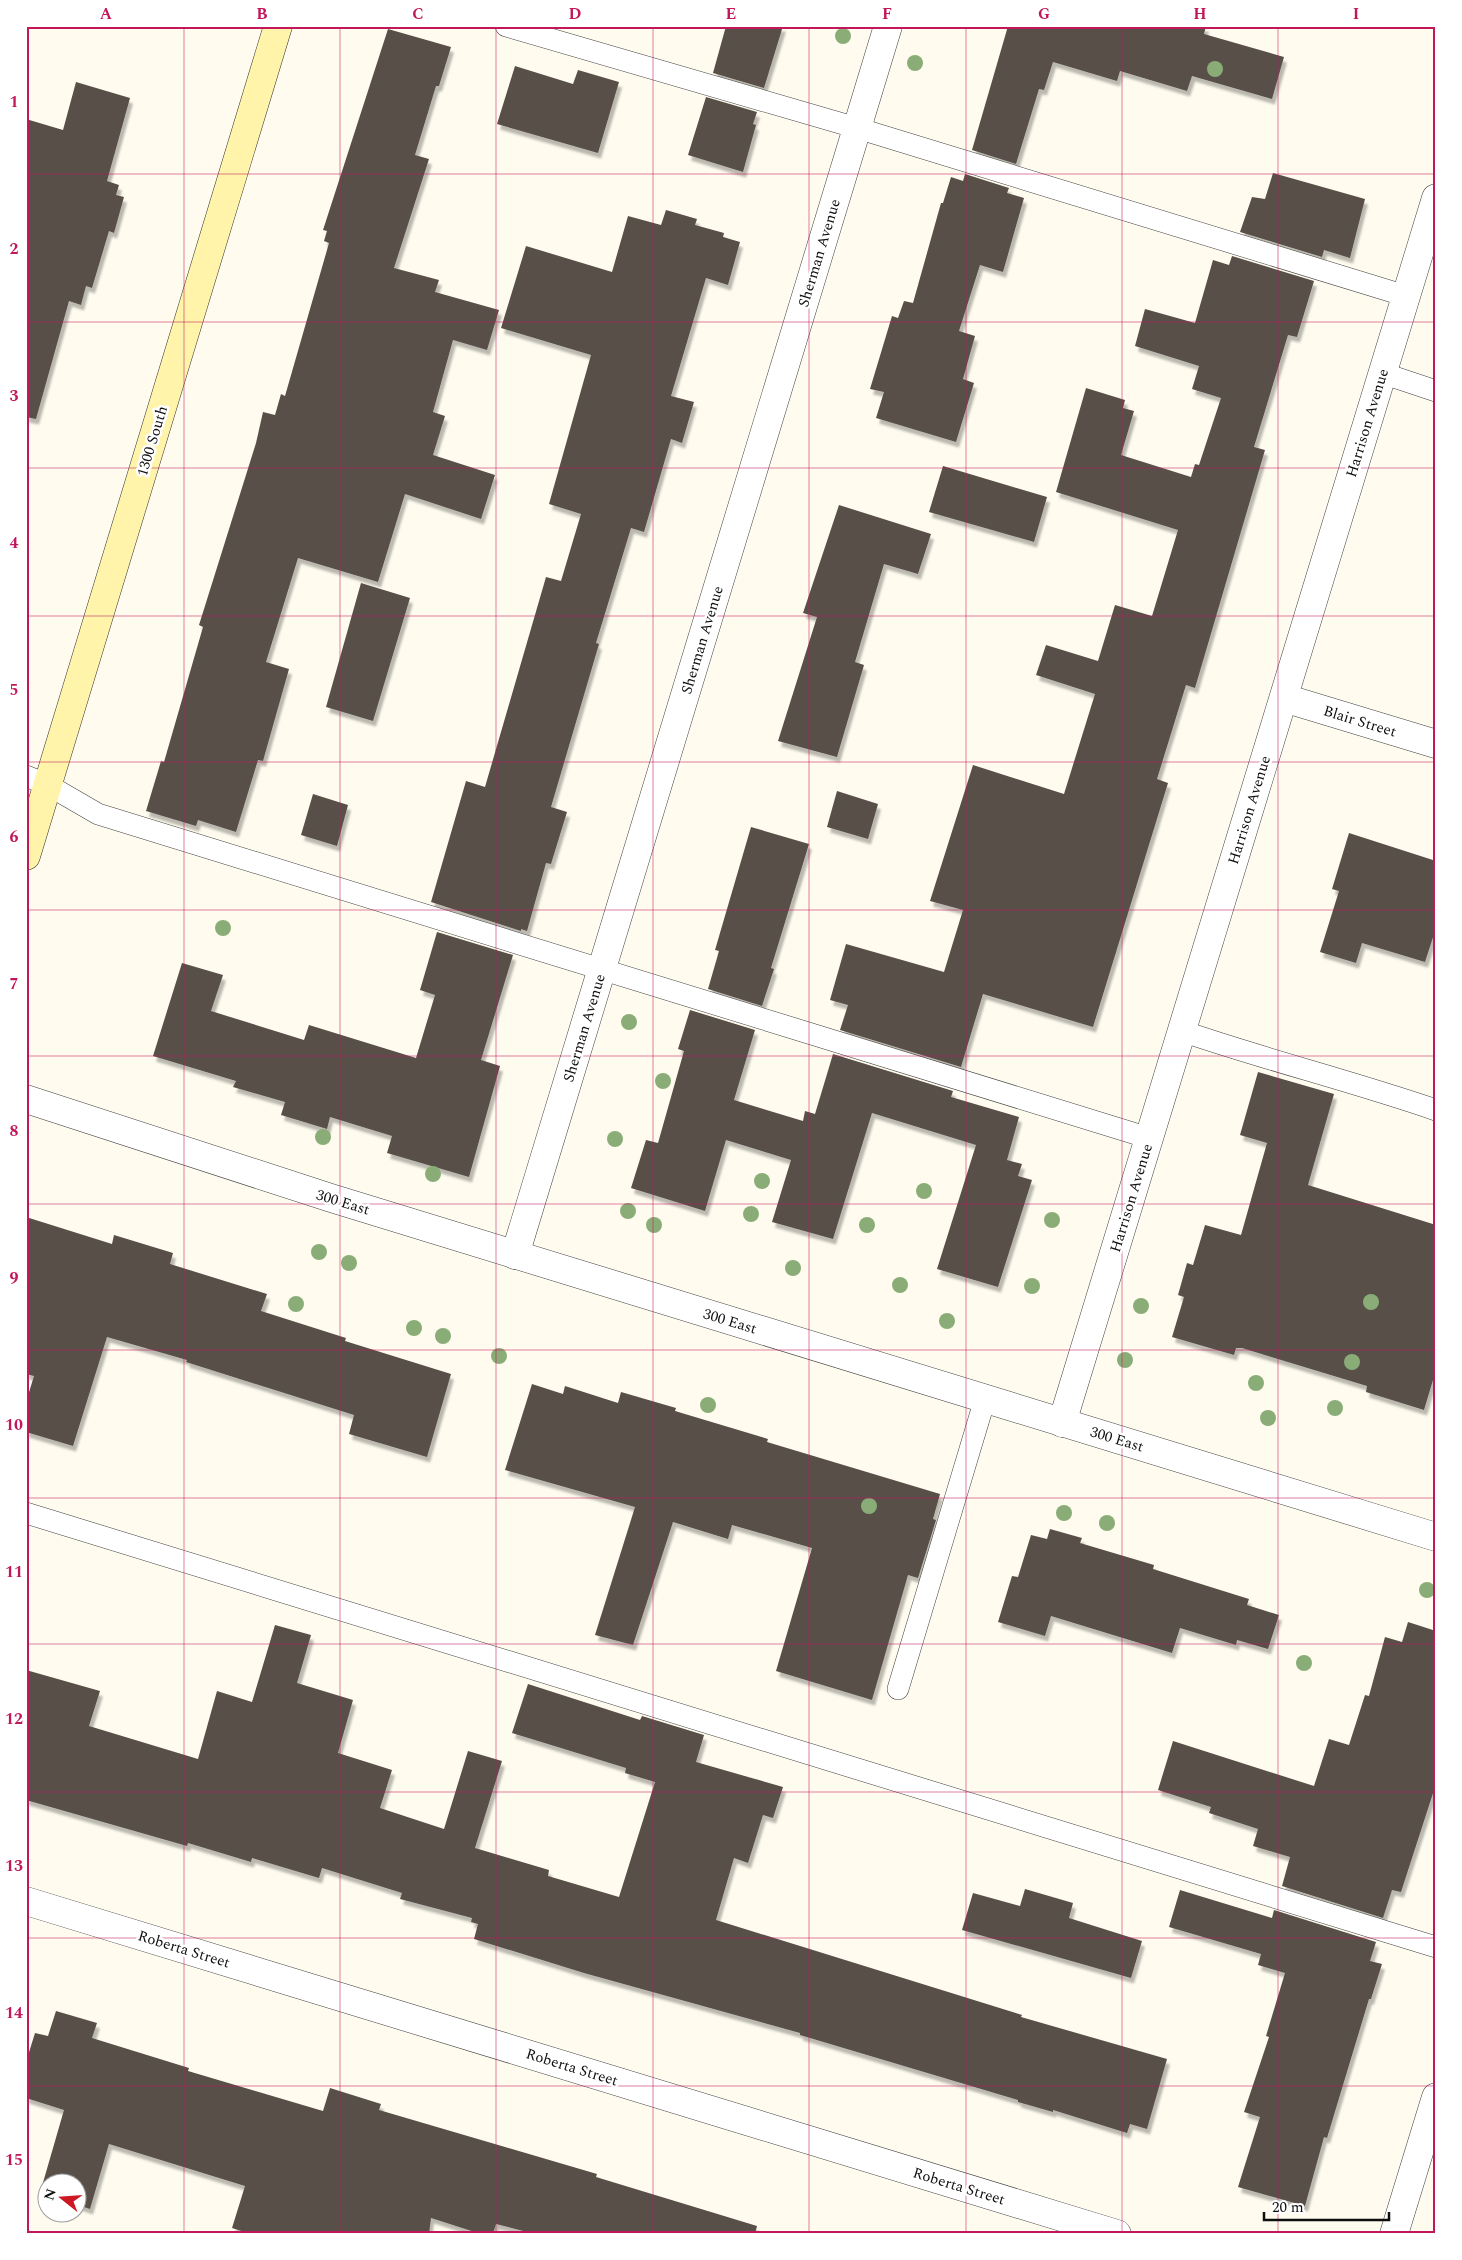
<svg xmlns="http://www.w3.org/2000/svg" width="1462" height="2260" font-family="Spectral,serif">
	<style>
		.building { fill: #584f49; filter: url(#shadow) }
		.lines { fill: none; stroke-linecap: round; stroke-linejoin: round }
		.service-casing { stroke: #414141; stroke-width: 22 }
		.minor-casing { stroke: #414141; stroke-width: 29 }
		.tertiary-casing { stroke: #414141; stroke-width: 29 }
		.secondary-casing { stroke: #303030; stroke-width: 29 }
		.service { stroke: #fff; stroke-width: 21 }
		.minor { stroke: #fff; stroke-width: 28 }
		.tertiary { stroke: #fff; stroke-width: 28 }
		.secondary { stroke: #fff4aa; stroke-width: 28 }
		.tree { fill: #8aad78 }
		.grid { fill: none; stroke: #c2185b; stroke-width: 1; stroke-opacity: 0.55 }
		.labels { text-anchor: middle; stroke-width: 5; stroke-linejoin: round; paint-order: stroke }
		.street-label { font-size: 15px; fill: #0e0e0e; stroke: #fff }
		.neatline { fill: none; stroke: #c2185b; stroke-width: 2 }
		.grid-label { font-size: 16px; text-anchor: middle; font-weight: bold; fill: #c2185b }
	</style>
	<defs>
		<filter id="shadow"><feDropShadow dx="3" dy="5.5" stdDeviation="1" flood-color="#0004"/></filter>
	</defs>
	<rect width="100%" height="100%" fill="#fffcef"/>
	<g class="building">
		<polygon points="726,26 783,26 764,88 713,73"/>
		<polygon points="1008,26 1206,26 1204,34 1284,57 1272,99 1192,76 1187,91 1120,71 1117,81 1053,62 1044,90 1039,89 1016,164 972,150"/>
		<polygon points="388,29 451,47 439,86 436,86 415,155 429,159 394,268 439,280 435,292 499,310 487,350 453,340 433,412 445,416 433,455 495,475 481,519 405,494 378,582 298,558 266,662 289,669 263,761 258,760 236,832 198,820 196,826 146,811 161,761 164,762 203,627 199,625 256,443 263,412 275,415 281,394 285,396 329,243 324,241 327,231 323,230"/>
		<polygon points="515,66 573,84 578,70 619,82 598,153 497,124"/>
		<polygon points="76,82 130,98 107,181 119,185 116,195 124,197 114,233 109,231 92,288 86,286 81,305 69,301 36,419 26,417 26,119 63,130"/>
		<polygon points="706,97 757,112 753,124 756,125 743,172 688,155"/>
		<polygon points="1273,173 1365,199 1350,258 1324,250 1322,257 1240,232 1252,197 1265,199"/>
		<polygon points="965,174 1009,188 1007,193 1024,198 1003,272 980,265 959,331 975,336 963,379 974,383 956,442 876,418 884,392 870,389 892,316 898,318 904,301 913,303 941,203 943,203 951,177 963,181"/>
		<polygon points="666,210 697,219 695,225 724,233 723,237 740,242 728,285 706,278 671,396 694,402 682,443 671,439 644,532 631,528 596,643 599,644 551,807 567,812 551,864 546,863 527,931 521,929 521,931 431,902 466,781 485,787 546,577 561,581 581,514 549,504 591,355 501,328 526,246 612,272 628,216 661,225"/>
		<polygon points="1232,256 1314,281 1297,337 1288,335 1254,447 1265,450 1195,688 1186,685 1157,779 1168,783 1093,1027 983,994 961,1067 840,1030 848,1005 830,1000 846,944 944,972 963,910 930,901 973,765 1064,794 1095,694 1036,675 1046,645 1098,661 1115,605 1152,616 1178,530 1056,492 1086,388 1125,400 1123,408 1134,411 1121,455 1191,477 1195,464 1199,465 1221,398 1192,389 1199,366 1135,346 1145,309 1195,323 1213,260 1229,265"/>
		<polygon points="943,466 1047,497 1034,542 929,512"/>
		<polygon points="839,505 931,534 918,574 884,564 855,662 864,665 837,757 778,741 817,617 803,613"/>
		<polygon points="361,583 410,598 373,721 326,707"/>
		<polygon points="837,791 878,804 868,839 827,827"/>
		<polygon points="313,794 348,805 337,846 301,835"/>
		<polygon points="751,827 809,844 771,968 774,969 762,1006 708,989 719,951 715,950"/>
		<polygon points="1349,833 1436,861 1436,928 1425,962 1362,943 1356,963 1320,952 1339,891 1332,889"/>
		<polygon points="437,932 513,955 481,1060 500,1066 469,1177 387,1153 392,1136 330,1117 327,1129 281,1115 285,1102 233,1087 236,1081 153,1056 182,963 223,975 211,1011 304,1040 309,1025 416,1058 435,995 420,990"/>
		<polygon points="690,1010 755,1030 734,1100 803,1121 805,1111 815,1114 833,1054 953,1091 951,1097 1019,1117 1007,1160 1022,1164 1018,1176 1032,1180 998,1287 937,1269 976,1145 872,1113 833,1239 772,1222 791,1160 726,1140 705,1211 631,1188 646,1140 658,1143 684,1051 678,1049"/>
		<polygon points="1258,1072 1334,1094 1308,1185 1436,1225 1436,1370 1424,1410 1366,1392 1367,1386 1242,1348 1236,1348 1234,1355 1172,1337 1184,1297 1178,1295 1187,1263 1193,1265 1205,1225 1241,1235 1267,1143 1240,1135"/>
		<polygon points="26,1217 112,1244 114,1235 173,1253 170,1264 267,1294 261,1311 346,1338 345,1341 451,1374 427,1457 349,1434 354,1415 186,1362 187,1360 107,1337 73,1446 26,1432 26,1402 34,1376 26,1374"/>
		<polygon points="532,1384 563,1394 565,1386 618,1403 621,1392 676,1408 675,1411 768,1439 767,1442 940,1494 933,1519 936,1520 918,1578 908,1575 872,1700 776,1671 812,1548 732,1525 728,1539 673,1522 633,1645 595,1635 635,1507 505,1470"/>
		<polygon points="1050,1529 1082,1538 1080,1543 1154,1565 1153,1569 1249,1599 1247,1605 1279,1615 1268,1649 1237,1640 1236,1645 1180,1628 1172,1653 1051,1616 1045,1636 998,1622 1012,1576 1018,1577 1031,1535 1047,1539"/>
		<polygon points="1408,1622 1436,1631 1436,1784 1401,1892 1392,1890 1383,1918 1282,1886 1290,1857 1253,1846 1258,1829 1209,1813 1211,1807 1158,1790 1173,1741 1314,1786 1329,1739 1349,1745 1365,1695 1369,1696 1385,1637 1402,1642"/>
		<polygon points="275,1625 311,1635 297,1683 353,1700 338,1753 392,1770 380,1808 444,1829 468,1751 502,1761 475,1848 549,1870 548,1876 619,1897 655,1782 625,1773 626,1768 512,1733 528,1684 640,1720 642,1716 704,1735 696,1762 783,1787 773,1818 763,1815 748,1863 734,1858 716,1920 1022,2015 1021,2017 1167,2059 1147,2129 1130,2124 1127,2133 1053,2110 1053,2112 1018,2102 1018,2100 800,2035 800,2033 584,1973 474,1939 478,1924 471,1922 472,1918 400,1899 402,1893 322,1868 319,1878 252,1858 251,1862 188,1843 187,1846 26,1800 26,1670 100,1691 89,1726 198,1759 217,1691 252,1702"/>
		<polygon points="1025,1889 1073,1903 1069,1918 1142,1941 1131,1978 962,1930 973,1893 1020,1906"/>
		<polygon points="1180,1890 1272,1918 1274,1910 1376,1942 1370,1961 1382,1964 1371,1999 1369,1999 1327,2138 1324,2137 1305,2206 1238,2187 1260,2117 1244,2112 1269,2037 1266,2036 1285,1973 1258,1965 1261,1954 1169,1927"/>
		<polygon points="56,2011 97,2023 92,2038 189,2068 188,2071 323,2111 330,2088 381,2104 379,2110 597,2174 596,2177 757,2226 755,2234 535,2234 496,2224 493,2234 481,2234 431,2218 429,2234 251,2234 232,2228 245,2186 109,2144 90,2209 78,2205 78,2182 48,2182 48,2196 40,2193 64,2110 26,2098 26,2062 35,2033 48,2036"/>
	</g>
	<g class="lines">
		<g class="service-casing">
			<g id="service">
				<polyline points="506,26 857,128 1406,296"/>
				<polyline points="1382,373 1436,391"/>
				<polyline points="26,776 48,785 98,814 1149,1138"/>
				<path d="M1182 1031C1266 1060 1352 1081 1436 1110"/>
				<polyline points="26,1513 1436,1947"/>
				<polyline points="898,1689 985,1399"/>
			</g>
		</g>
		<g class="minor-casing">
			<g id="minor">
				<polyline points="1284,698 1436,744"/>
				<polyline points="515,1255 888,26"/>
				<polyline points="1062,1423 1436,198"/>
				<polyline points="26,1901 1117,2234"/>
				<polyline points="1394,2234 1436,2097"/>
			</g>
		</g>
		<g class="tertiary-casing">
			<polyline id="tertiary" points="26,1099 331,1198 1436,1537"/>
		</g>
		<g class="secondary-casing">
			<polyline id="secondary" points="26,856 278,26"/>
		</g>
		<use href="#service" class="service"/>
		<use href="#minor" class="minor"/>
		<use href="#tertiary" class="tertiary"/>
		<use href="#secondary" class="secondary"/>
	</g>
	<g class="tree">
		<circle cx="843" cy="36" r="8"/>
		<circle cx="915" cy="63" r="8"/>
		<circle cx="1215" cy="69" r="8"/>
		<circle cx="223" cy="928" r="8"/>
		<circle cx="629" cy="1022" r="8"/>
		<circle cx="663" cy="1081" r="8"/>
		<circle cx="323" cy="1137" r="8"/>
		<circle cx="615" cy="1139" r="8"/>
		<circle cx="433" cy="1174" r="8"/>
		<circle cx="762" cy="1181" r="8"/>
		<circle cx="924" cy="1191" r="8"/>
		<circle cx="628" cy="1211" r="8"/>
		<circle cx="751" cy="1214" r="8"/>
		<circle cx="1052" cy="1220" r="8"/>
		<circle cx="654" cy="1225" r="8"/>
		<circle cx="867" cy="1225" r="8"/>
		<circle cx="319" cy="1252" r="8"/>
		<circle cx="349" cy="1263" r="8"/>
		<circle cx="793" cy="1268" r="8"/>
		<circle cx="900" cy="1285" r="8"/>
		<circle cx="1032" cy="1286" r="8"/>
		<circle cx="1371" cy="1302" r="8"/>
		<circle cx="296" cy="1304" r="8"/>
		<circle cx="1141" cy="1306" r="8"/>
		<circle cx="947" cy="1321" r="8"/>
		<circle cx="414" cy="1328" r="8"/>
		<circle cx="443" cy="1336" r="8"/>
		<circle cx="499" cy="1356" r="8"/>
		<circle cx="1125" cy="1360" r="8"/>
		<circle cx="1352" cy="1362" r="8"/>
		<circle cx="1256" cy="1383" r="8"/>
		<circle cx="708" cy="1405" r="8"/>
		<circle cx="1335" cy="1408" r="8"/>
		<circle cx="1268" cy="1418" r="8"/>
		<circle cx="869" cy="1506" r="8"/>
		<circle cx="1064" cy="1513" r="8"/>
		<circle cx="1107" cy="1523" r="8"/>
		<circle cx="1427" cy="1590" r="8"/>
		<circle cx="1304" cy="1663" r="8"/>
	</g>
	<path class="grid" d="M184 26V2234M340 26V2234M496 26V2234M653 26V2234M809 26V2234M966 26V2234M1122 26V2234M1278 26V2234M26 174H1436M26 322H1436M26 468H1436M26 616H1436M26 762H1436M26 910H1436M26 1056H1436M26 1204H1436M26 1350H1436M26 1498H1436M26 1644H1436M26 1792H1436M26 1938H1436M26 2086H1436"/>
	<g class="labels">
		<g class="street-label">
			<text transform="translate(819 253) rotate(-73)" y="5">Sherman Avenue</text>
			<text transform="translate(1367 423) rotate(-73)" y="5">Harrison Avenue</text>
			<text transform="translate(152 441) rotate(-73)" y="5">1300 South</text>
			<text transform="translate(702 640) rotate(-73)" y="5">Sherman Avenue</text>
			<text transform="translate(1360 721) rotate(17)" y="5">Blair Street</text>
			<text transform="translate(1249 810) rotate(-73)" y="5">Harrison Avenue</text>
			<text transform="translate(584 1028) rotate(-73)" y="5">Sherman Avenue</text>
			<text transform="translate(1131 1198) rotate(-73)" y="5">Harrison Avenue</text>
			<text transform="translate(343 1202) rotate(17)" y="5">300 East</text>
			<text transform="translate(730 1321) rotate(17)" y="5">300 East</text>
			<text transform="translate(1117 1439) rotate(17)" y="5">300 East</text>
			<text transform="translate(184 1949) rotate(17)" y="5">Roberta Street</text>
			<text transform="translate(572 2067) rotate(17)" y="5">Roberta Street</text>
			<text transform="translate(959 2186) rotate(17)" y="5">Roberta Street</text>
		</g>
	</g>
	<rect width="1462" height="2260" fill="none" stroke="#ffffff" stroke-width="55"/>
	<g transform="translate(62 2198) rotate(287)"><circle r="24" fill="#ffffff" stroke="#9f9f9f"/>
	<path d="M0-4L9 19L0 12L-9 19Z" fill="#cd1722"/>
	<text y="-8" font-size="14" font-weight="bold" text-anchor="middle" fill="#0e0e0e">N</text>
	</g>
	<path d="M1264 2212v8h125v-8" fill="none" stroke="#0e0e0e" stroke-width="2.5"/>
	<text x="1272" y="2212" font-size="15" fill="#0e0e0e" stroke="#ffffff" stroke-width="4" paint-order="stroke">20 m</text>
	<rect x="28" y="28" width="1406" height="2204" class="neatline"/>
	<g class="grid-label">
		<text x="106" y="19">A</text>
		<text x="262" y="19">B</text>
		<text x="418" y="19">C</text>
		<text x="575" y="19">D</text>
		<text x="731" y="19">E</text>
		<text x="887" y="19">F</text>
		<text x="1044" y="19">G</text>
		<text x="1200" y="19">H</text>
		<text x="1356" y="19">I</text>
		<text x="14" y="107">1</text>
		<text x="14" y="254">2</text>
		<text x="14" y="401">3</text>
		<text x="14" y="548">4</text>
		<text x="14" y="695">5</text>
		<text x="14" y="842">6</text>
		<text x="14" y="989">7</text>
		<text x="14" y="1136">8</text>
		<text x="14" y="1283">9</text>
		<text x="14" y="1430">10</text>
		<text x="14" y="1577">11</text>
		<text x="14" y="1724">12</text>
		<text x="14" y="1871">13</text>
		<text x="14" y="2018">14</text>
		<text x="14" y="2165">15</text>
	</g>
</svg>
